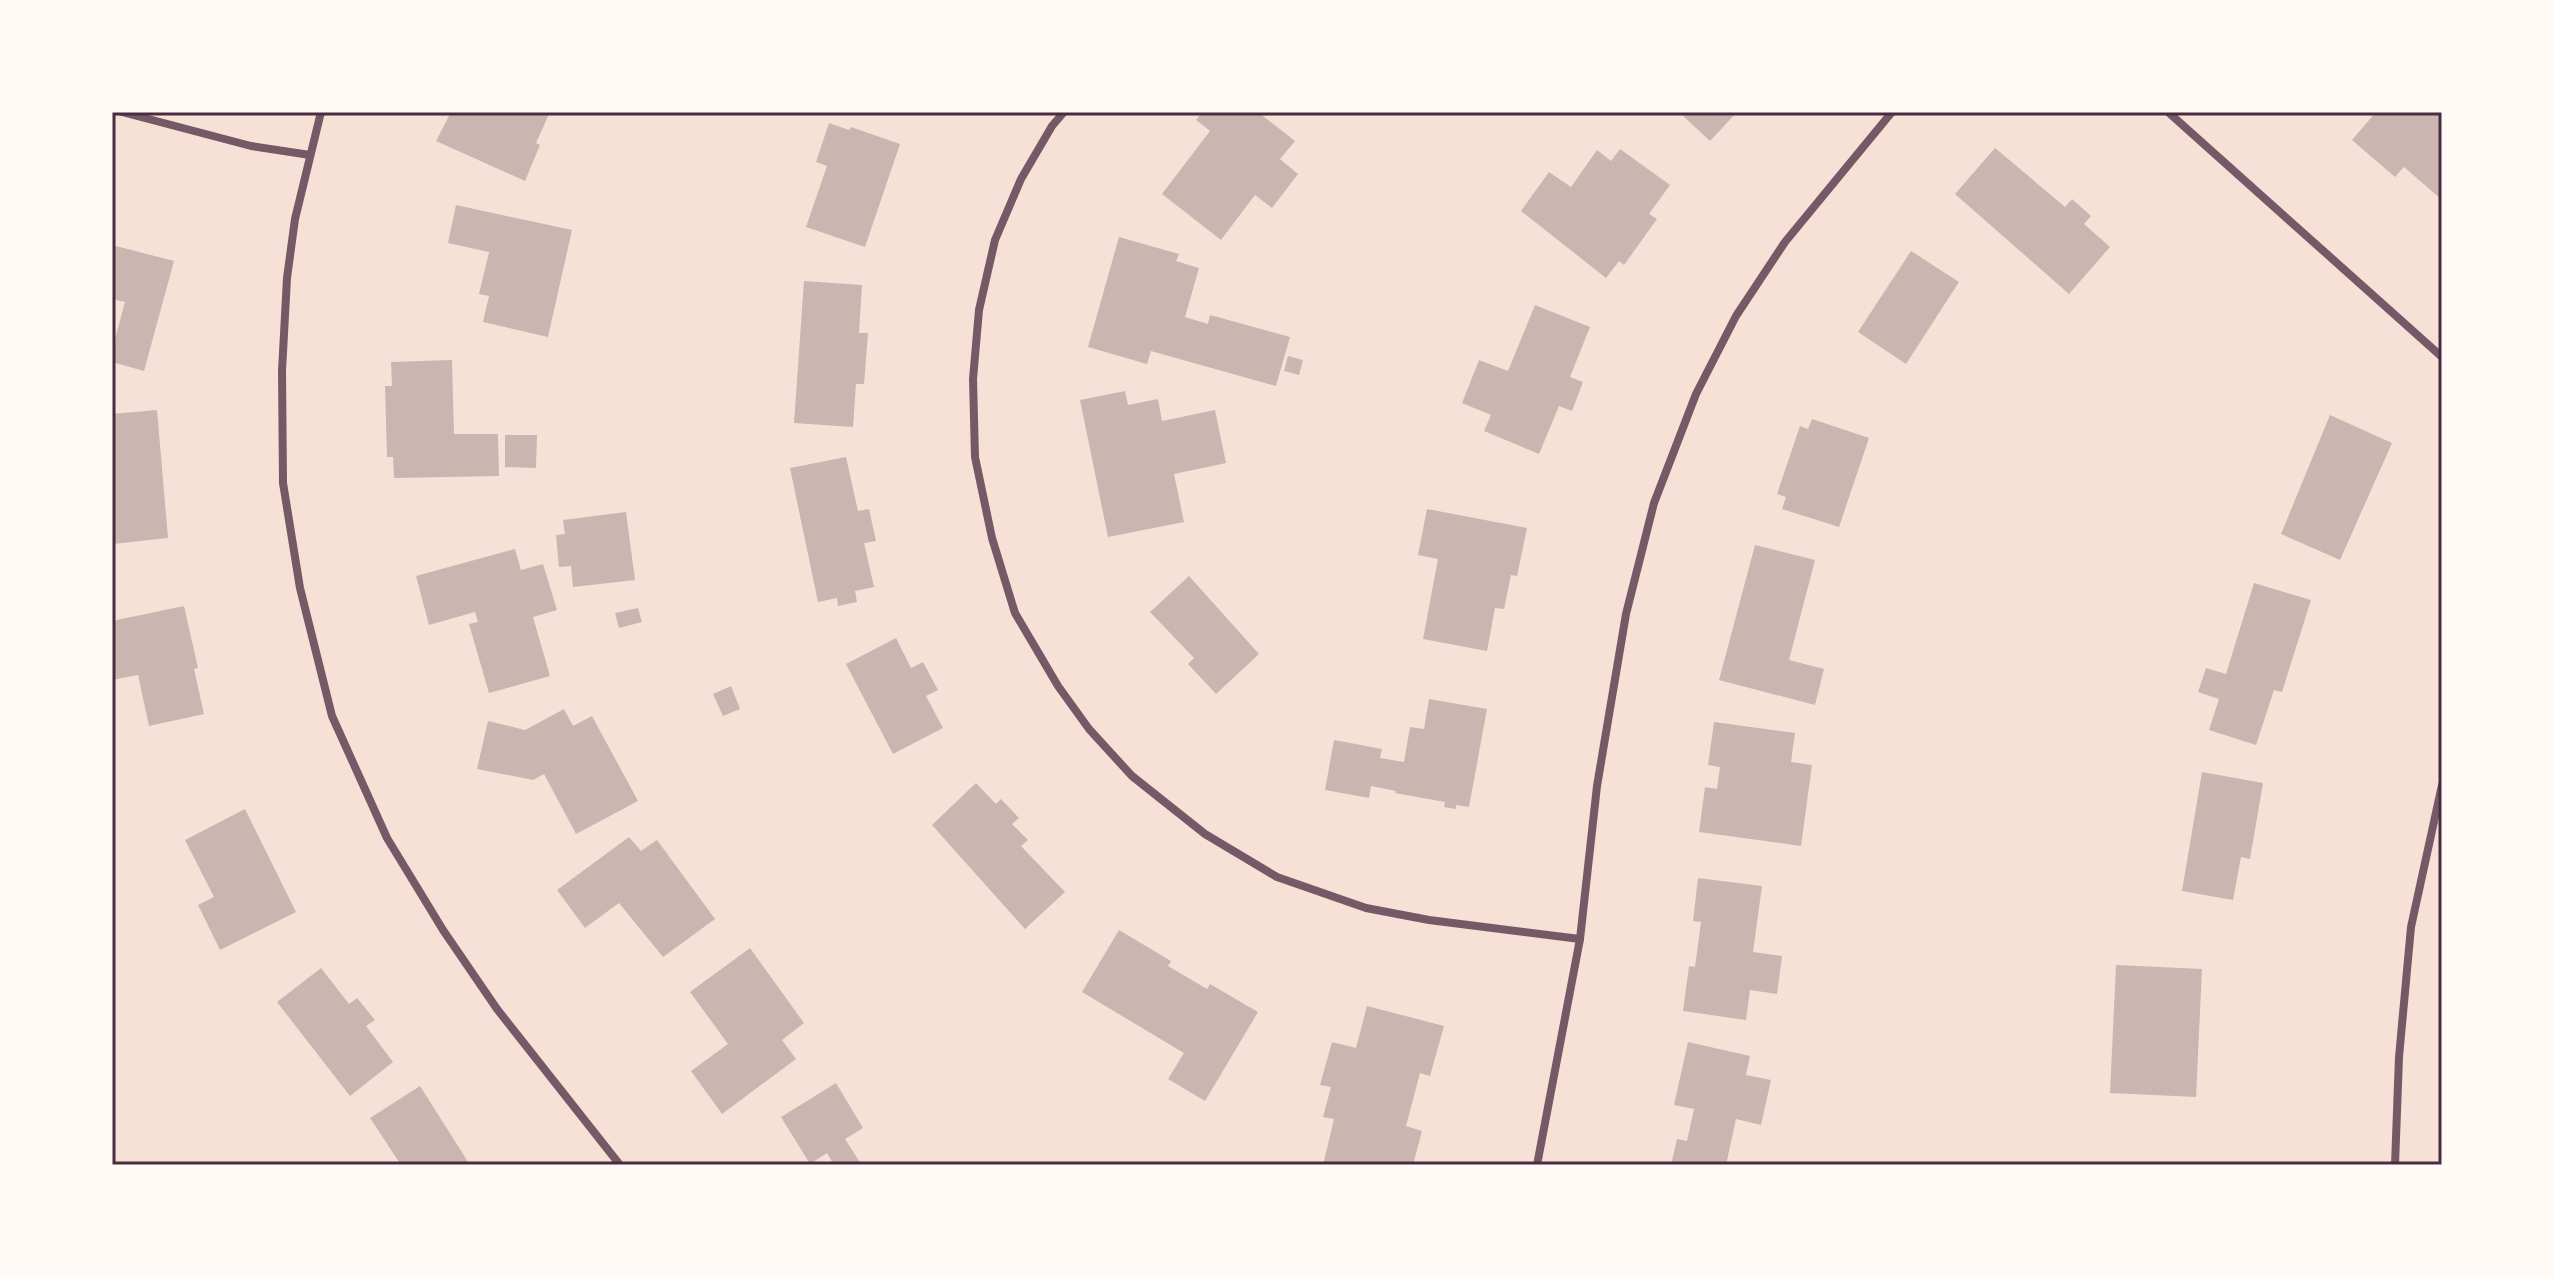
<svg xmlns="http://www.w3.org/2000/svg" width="2554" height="1277" font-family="Jost,sans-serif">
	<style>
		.building { fill: #ccb4b1 }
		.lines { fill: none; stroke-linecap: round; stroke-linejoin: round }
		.minor { stroke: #755966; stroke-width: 8 }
		.neatline { fill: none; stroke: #4a2c40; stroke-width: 3 }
	</style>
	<rect width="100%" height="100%" fill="#f7e1d7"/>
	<g class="building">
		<polygon points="451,112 550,112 536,143 540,145 525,181 436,141"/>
		<polygon points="1202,112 1258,112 1295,141 1280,159 1298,174 1272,208 1255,195 1221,240 1162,194 1210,131 1196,120"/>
		<polygon points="1679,112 1737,112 1710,141"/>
		<polygon points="2376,112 2442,112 2442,200 2404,167 2395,177 2352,140"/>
		<polygon points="829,123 849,130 851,127 900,144 865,247 806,227 827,166 816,162"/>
		<polygon points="1995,148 2065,207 2072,199 2091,216 2084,224 2110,247 2069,294 1955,194"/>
		<polygon points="1620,149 1670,185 1649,214 1657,219 1624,265 1619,261 1606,278 1521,211 1549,172 1571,187 1597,150 1611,161"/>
		<polygon points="456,205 572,230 548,337 483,322 489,296 479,294 489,252 448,243"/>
		<polygon points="1119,237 1179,254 1176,261 1199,268 1185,317 1208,324 1210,315 1290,337 1276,386 1151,351 1147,364 1088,347"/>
		<polygon points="112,245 174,261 144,371 112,362 112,350 125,302 112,299"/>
		<polygon points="1911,251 1959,282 1906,364 1858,332"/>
		<polygon points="804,281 862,285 859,333 868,333 864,384 856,384 853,427 794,423"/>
		<polygon points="1535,305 1590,327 1570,377 1583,382 1572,411 1559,406 1539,454 1484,431 1491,415 1462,403 1479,360 1508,371"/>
		<polygon points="1288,356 1303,360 1299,375 1284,371"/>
		<polygon points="452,360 454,434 498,434 499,476 394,478 393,457 387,457 385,386 392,386 391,362"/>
		<polygon points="1125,391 1128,405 1158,399 1162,421 1215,410 1226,463 1174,474 1184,522 1108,537 1080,400"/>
		<polygon points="157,410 168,538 113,544 112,414"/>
		<polygon points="2330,415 2392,443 2340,560 2281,534"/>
		<polygon points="1812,419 1869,438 1839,527 1782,509 1786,497 1777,494 1800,426 1808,429"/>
		<polygon points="505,435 537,435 536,468 505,467"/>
		<polygon points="846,457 858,511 869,509 876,541 864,543 874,587 855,591 857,602 838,606 837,598 818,602 790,468"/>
		<polygon points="1427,509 1527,528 1517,576 1511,575 1504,609 1495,608 1487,651 1423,639 1438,559 1418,555"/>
		<polygon points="626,512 635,580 573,587 571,566 559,567 556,535 565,534 563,520"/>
		<polygon points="1755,545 1815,560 1789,660 1824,669 1815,705 1719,680"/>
		<polygon points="515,549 521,570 543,564 557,610 533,617 550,676 489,693 469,624 478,622 475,612 429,625 416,576"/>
		<polygon points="1189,576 1259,654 1216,694 1188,664 1194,658 1150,612"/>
		<polygon points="2254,583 2311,600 2282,692 2274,690 2256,745 2209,730 2219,699 2198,692 2206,668 2226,674"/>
		<polygon points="184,606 198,668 194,669 204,714 149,726 138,675 112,680 112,621"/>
		<polygon points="638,608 642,622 619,628 615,613"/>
		<polygon points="896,638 911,668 923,662 938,690 926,696 943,728 893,754 846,664"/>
		<polygon points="731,686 740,709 723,716 713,694"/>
		<polygon points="1429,699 1487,709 1469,807 1456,805 1456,809 1444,807 1445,802 1395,793 1396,791 1371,786 1369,798 1325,790 1334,740 1382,749 1380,758 1404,762 1410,727 1424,729"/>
		<polygon points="564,709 573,726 592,716 638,801 576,834 544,774 533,780 477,769 488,721 525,730"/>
		<polygon points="1714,722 1795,733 1791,762 1812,765 1801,846 1699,832 1705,787 1717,789 1720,767 1708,765"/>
		<polygon points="2202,772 2263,783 2250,859 2241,857 2233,900 2182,891"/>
		<polygon points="976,783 996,804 1001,799 1019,818 1012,824 1028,840 1021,846 1065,892 1025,929 932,825"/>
		<polygon points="245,809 296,912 220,950 198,905 214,897 185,840"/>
		<polygon points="629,837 641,851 657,840 715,919 663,957 619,903 585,928 557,890"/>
		<polygon points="1698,878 1762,886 1753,952 1782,956 1777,994 1750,990 1746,1020 1683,1011 1689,966 1695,967 1701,922 1693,921"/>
		<polygon points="1119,930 1171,961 1168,966 1207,989 1210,984 1258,1012 1205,1101 1168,1079 1184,1053 1082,992"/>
		<polygon points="750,948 804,1023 782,1040 796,1059 722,1114 691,1071 728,1044 690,992"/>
		<polygon points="2116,965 2202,969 2196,1097 2110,1093"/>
		<polygon points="321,968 349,1004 357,998 375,1020 366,1026 393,1062 350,1096 277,1002"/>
		<polygon points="1367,1006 1444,1026 1430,1076 1420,1073 1406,1126 1422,1131 1413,1165 1323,1165 1334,1119 1323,1117 1331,1087 1320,1085 1332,1042 1356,1048"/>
		<polygon points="1688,1042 1750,1056 1746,1075 1771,1080 1761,1125 1736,1119 1726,1165 1671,1165 1677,1139 1687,1141 1694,1109 1674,1105"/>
		<polygon points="836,1083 863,1128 845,1139 861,1164 859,1165 834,1165 827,1153 810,1164 781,1117"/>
		<polygon points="420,1086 470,1165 401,1165 370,1118"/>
	</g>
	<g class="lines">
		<g class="minor">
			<polyline points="122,112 251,146 310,155"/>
			<polyline points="321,112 295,219 287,278 282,371 283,483 300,588 332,716 387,838 443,930 497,1009 620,1165"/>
			<polyline points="1064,112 1052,126 1021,179 995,240 979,310 973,379 975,457 992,538 1015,613 1058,686 1089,729 1132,776 1205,834 1277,877 1366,908 1429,920 1580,939"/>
			<polyline points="2168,112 2442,357"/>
			<polyline points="1537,1165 1580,939 1597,786 1626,614 1654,503 1696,394 1736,316 1785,242 1892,112"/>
			<polyline points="2395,1165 2399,1057 2411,927 2442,785"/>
		</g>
	</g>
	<rect width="2554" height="1277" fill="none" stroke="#fffaf5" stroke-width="228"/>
	<rect x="114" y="114" width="2326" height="1049" class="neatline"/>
</svg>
